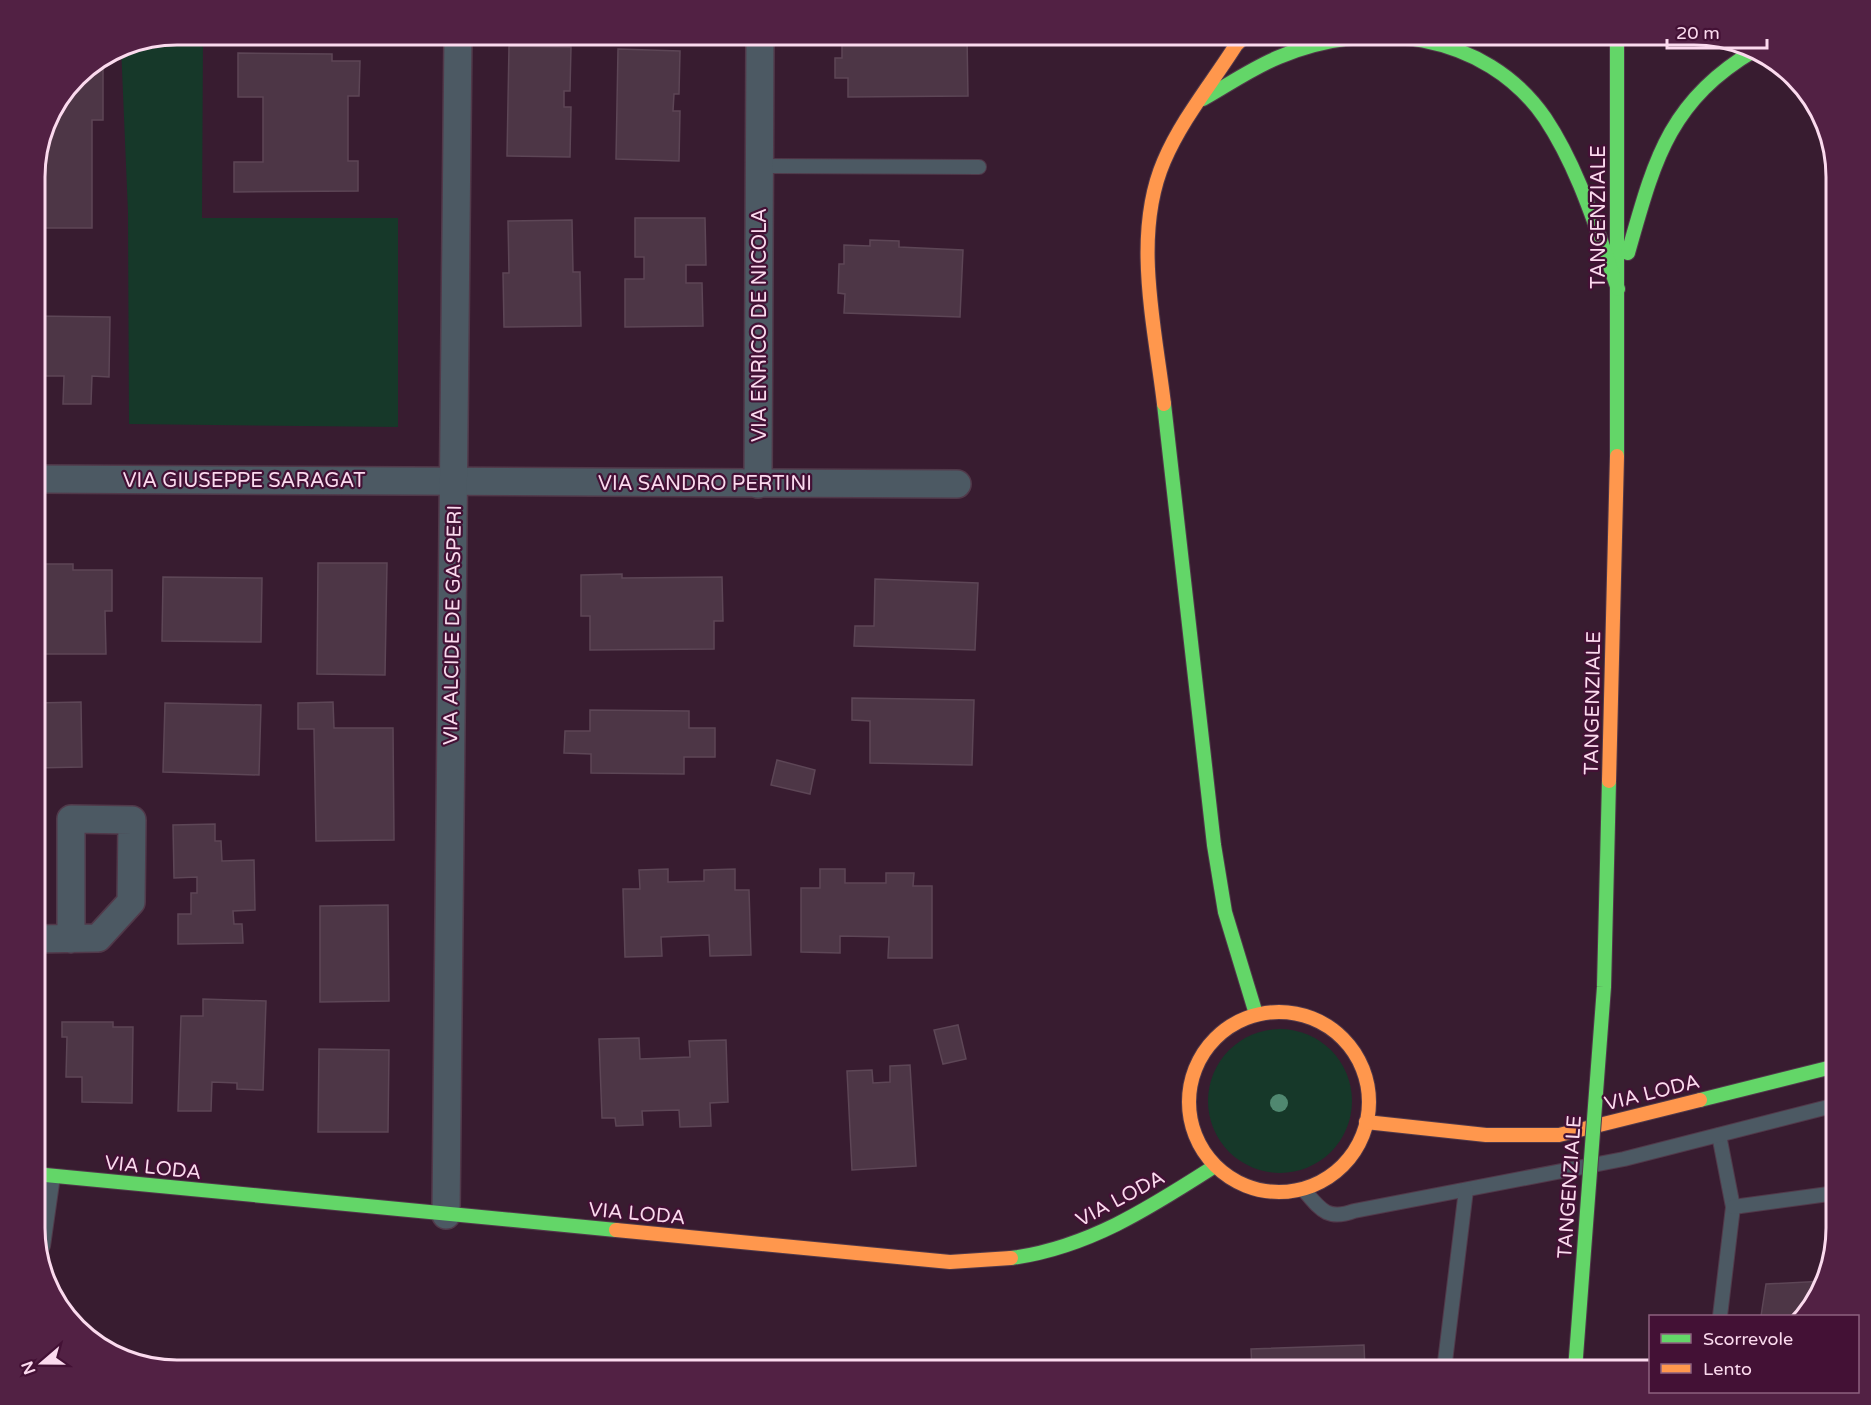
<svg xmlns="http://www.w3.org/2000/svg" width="1871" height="1405" font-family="'Varela Round',sans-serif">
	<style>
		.green { fill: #163829 }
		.building { fill: #4d3646; stroke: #5d4656; stroke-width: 1.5 }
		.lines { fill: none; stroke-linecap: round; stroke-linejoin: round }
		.lane-casing { stroke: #51394a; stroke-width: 16 }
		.street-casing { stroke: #51394a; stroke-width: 30 }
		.fast-casing { stroke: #51394a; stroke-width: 16 }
		.slow-casing { stroke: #51394a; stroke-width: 16 }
		.lane { stroke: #4c5963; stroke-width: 14 }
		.street { stroke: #4c5963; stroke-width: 27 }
		.fast { stroke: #63d668; stroke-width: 14 }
		.slow { stroke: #ff974d; stroke-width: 14 }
		.fast-bridge-casing { stroke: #51394a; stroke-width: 16; stroke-linecap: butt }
		.slow-bridge-casing { stroke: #51394a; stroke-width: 16; stroke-linecap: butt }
		.fast-bridge { stroke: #63d668; stroke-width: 14 }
		.slow-bridge { stroke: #ff974d; stroke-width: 14 }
		.tree { fill: #508870 }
		.labels { text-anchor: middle; stroke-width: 4.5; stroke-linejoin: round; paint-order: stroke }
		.street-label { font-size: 20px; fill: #fbdaee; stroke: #431135 }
		.rim { fill: none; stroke: #fbdaee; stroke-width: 3 }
	</style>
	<rect width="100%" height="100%" fill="#381c30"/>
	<g class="green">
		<polygon points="177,35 203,35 202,218 398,218 398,427 129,424 128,212 121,46"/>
		<circle cx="1280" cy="1101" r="72"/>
	</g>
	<g class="building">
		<polygon points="869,35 967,36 968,96 848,97 848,78 835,78 835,58 842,58 842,39 869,39"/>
		<polygon points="509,46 571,47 570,91 564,91 564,107 571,107 570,157 507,156"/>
		<polygon points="618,49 680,51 679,94 674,94 673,111 680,111 679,161 616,159"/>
		<polygon points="238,53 332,54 332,61 360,61 359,96 348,96 348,161 358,161 358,191 234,192 234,162 263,162 263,97 238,97"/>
		<polygon points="103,57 103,120 92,120 92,228 35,228 35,167 49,113 83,70"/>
		<polygon points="635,218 705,218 706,265 686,265 686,283 702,283 703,326 625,327 625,279 644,279 644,257 635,257"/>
		<polygon points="572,220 573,272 580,272 581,326 504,327 503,273 509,273 508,221"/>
		<polygon points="870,240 899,241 899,247 963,250 960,317 844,313 845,294 838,293 839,264 844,264 844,245 870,246"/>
		<polygon points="35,316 110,317 109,377 92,376 91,404 63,404 64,376 35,376"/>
		<polygon points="318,563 387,563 385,675 317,674"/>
		<polygon points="35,564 73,564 73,570 112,570 112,611 105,611 106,654 42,654 42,613 35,613"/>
		<polygon points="622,574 622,578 722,577 723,621 714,621 714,649 590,650 590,616 581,616 581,575"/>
		<polygon points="163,577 262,578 261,642 162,641"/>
		<polygon points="875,579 978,583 975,650 854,646 855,626 874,626"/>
		<polygon points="852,698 974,700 972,765 870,763 870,721 852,720"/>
		<polygon points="81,702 82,767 35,768 35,703"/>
		<polygon points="333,702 334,728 393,728 394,840 316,841 314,729 298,729 298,703"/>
		<polygon points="165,703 261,705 259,775 163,772"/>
		<polygon points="590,710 689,711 689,728 715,728 715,757 684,757 684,774 591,773 591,754 564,753 565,731 590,731"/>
		<polygon points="777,760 815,770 810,794 771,785"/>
		<polygon points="215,824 215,841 221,841 222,861 254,860 255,910 233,911 234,924 242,924 243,943 178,944 178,914 191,914 191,893 197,893 197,877 174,878 173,825"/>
		<polygon points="668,869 668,882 704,881 704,870 735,869 735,890 749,890 751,955 710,956 709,935 661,937 662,956 625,957 623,889 640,889 639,870"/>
		<polygon points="820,869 845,869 845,883 886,883 886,873 914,873 913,886 932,886 932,958 888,958 889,937 840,936 840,953 801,952 801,888 820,888"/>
		<polygon points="388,905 389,1001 320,1002 320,906"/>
		<polygon points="203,999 266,1001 263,1090 237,1089 237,1083 212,1082 211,1111 178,1111 181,1016 203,1016"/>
		<polygon points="62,1022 113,1022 113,1027 133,1027 132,1103 82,1102 82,1077 66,1077 67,1037 62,1037"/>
		<polygon points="958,1025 966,1059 943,1064 934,1030"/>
		<polygon points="639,1038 640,1059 690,1057 689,1041 726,1040 728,1102 710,1103 711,1126 680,1127 679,1110 642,1111 643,1125 616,1126 615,1118 602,1118 599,1039"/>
		<polygon points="319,1049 389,1050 388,1132 318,1132"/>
		<polygon points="910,1065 916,1166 852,1170 847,1071 872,1070 873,1083 890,1082 890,1066"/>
		<polygon points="1825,1281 1805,1316 1761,1316 1766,1284"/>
		<polygon points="1364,1345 1365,1370 1252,1370 1251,1349"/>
		<polygon points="1403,1365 1427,1368 1427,1370 1402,1370"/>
	</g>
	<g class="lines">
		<g class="lane-casing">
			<g id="lane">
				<polyline points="759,166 979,167"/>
				<polyline points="1719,1135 1733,1207 1720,1316"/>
				<path d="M1303 1189C1320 1209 1327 1221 1354 1211L1624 1159 1836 1105"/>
				<polyline points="1733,1207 1836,1193"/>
				<polyline points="37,1245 43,1246 53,1176"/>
				<polyline points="1444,1370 1466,1190"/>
			</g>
		</g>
		<g class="street-casing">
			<g id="street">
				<polyline points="35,479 957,484"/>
				<polyline points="758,484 760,35"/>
				<polyline points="35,939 98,938 131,902 132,820 71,819 71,939"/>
				<polyline points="446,1215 458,35"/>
			</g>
		</g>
		<g class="fast-casing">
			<g id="fast">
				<polyline points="1617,35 1617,456"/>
				<path d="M1203 99C1228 85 1252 68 1279 57 1369 19 1485 31 1545 118 1579 169 1597 231 1618 289"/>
				<path d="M1628 253C1654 162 1668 101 1755 50"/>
				<polyline points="1164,404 1214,845 1225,912 1256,1014"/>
				<polyline points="1700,1100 1836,1066"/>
				<polyline points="35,1174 616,1230"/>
				<path d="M1011 1258C1088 1248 1151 1207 1215 1166"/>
			</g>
		</g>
		<g class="slow-casing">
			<g id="slow">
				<path d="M1164 404C1155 327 1132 235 1164 161 1182 119 1212 83 1236 45L1246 35"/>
				<circle cx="1279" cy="1102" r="90"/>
				<polyline points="1366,1122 1486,1135 1559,1135 1700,1100"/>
				<polyline points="616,1230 950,1262 1011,1258"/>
			</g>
		</g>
		<use href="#lane" class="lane"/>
		<use href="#street" class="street"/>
		<use href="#fast" class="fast"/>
		<use href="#slow" class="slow"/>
		<g class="fast-bridge-casing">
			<polyline id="fast-bridge" points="1575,1370 1604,987 1609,781"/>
		</g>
		<g class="slow-bridge-casing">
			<polyline id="slow-bridge" points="1609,781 1617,456"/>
		</g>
		<use href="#fast-bridge" class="fast-bridge"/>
		<use href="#slow-bridge" class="slow-bridge"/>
	</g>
	<circle class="tree" cx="1279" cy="1103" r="9"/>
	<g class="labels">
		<g class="street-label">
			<text transform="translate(1598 217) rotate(-90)" y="7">TANGENZIALE</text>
			<text transform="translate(759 325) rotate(-90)" y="7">VIA ENRICO DE NICOLA</text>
			<text x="244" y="487">VIA GIUSEPPE SARAGAT</text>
			<text x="705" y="490">VIA SANDRO PERTINI</text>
			<text transform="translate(452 625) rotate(-89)" y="7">VIA ALCIDE DE GASPERI</text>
			<text transform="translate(1592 703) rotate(-89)" y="7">TANGENZIALE</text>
			<text transform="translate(1652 1092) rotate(-14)" y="7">VIA LODA</text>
			<text transform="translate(153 1167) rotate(6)" y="7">VIA LODA</text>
			<text transform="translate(1569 1187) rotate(-86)" y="7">TANGENZIALE</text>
			<text transform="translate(1120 1198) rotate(-28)" y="7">VIA LODA</text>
			<text transform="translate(637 1213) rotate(5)" y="7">VIA LODA</text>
		</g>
	</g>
	<path d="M0 0H1871V1405H0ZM177 45H1694A132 132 0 0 1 1826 177V1228A132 132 0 0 1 1694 1360H177A132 132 0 0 1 45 1228V177A132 132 0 0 1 177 45Z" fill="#522144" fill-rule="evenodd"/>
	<path class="rim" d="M177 45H1694A132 132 0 0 1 1826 177V1228A132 132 0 0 1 1694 1360H177A132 132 0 0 1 45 1228V177A132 132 0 0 1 177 45Z"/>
	<rect x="1649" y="1315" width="210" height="78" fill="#431135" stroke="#8d617f" stroke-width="1.5"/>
	<rect x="1661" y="1334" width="30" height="9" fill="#63d668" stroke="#8d617f" stroke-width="1.5"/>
	<text x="1703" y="1345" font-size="18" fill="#fbdaee">Scorrevole</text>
	<rect x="1661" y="1364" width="30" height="9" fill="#ff974d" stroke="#8d617f" stroke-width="1.5"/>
	<text x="1703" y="1375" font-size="18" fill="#fbdaee">Lento</text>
	<g transform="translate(42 1363) rotate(250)" stroke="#431135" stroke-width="4.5" paint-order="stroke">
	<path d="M0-4.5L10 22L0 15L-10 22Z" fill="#fbdaee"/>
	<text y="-9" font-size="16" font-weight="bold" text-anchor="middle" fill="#fbdaee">N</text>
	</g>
	<path d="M1667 39v9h100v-9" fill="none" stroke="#fbdaee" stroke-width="3"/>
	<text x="1676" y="39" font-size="18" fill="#fbdaee" stroke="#431135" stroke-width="4.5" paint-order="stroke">20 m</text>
</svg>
